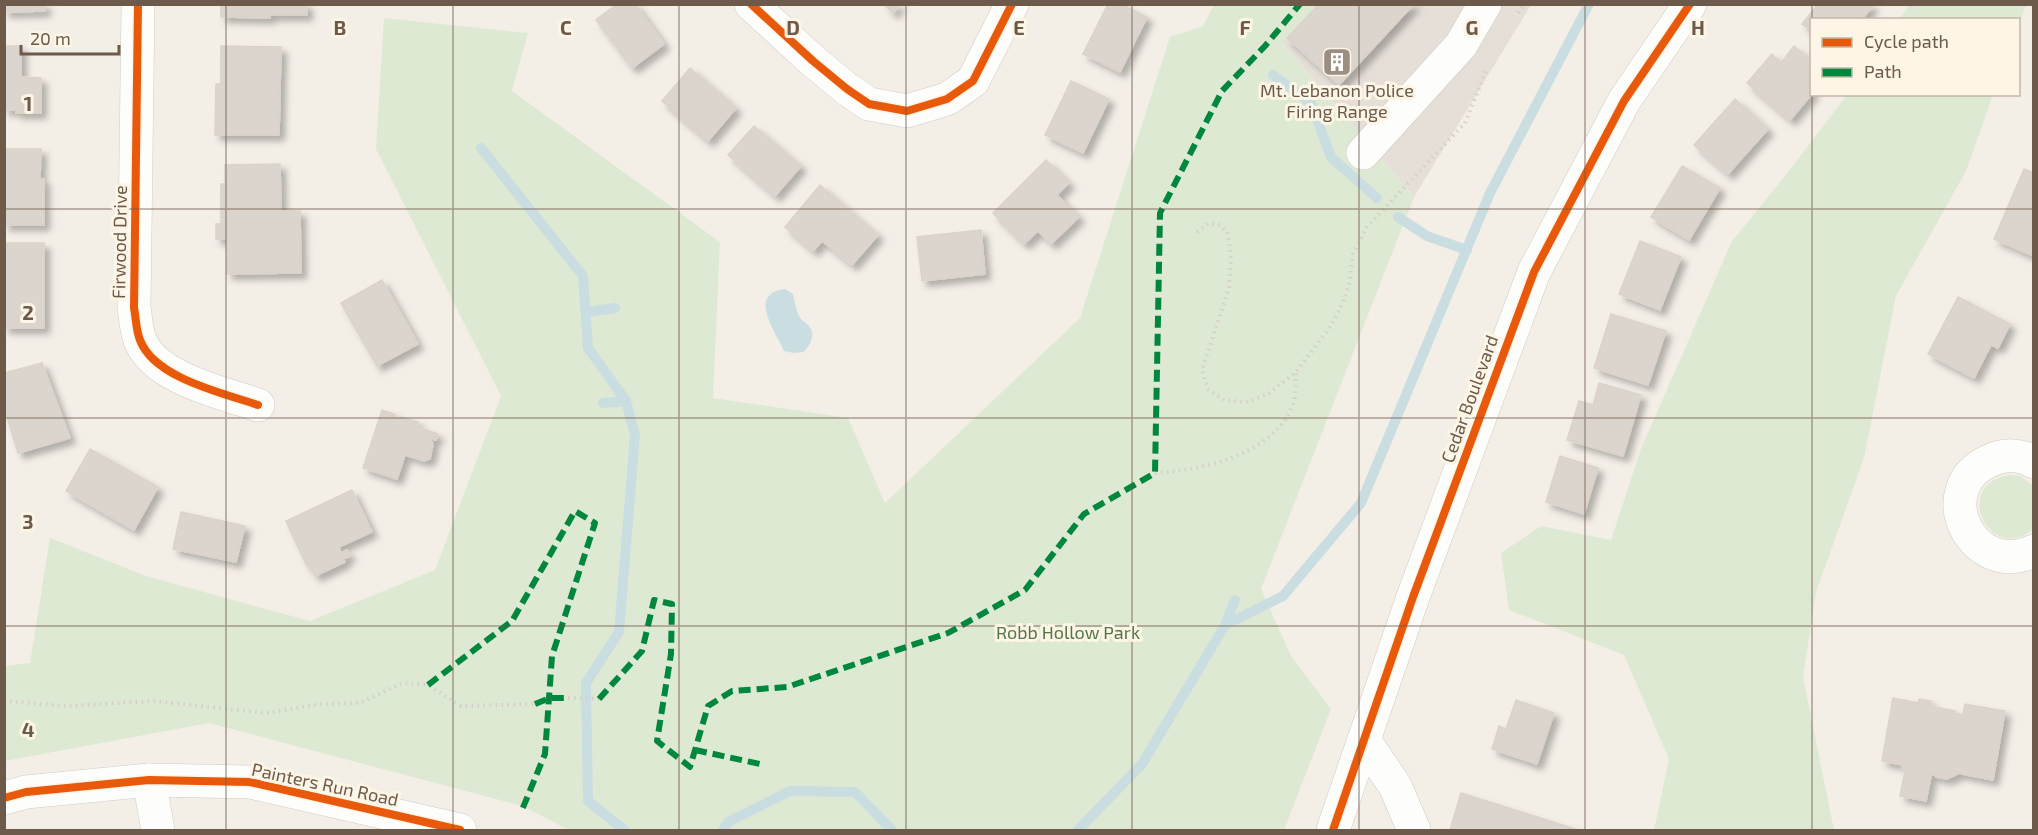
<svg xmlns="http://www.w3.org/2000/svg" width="2038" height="835" font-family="'Exo 2',sans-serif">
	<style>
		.industrial { fill: #e5dfd8 }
		.green { fill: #dee9d3 }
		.water { fill: #cadee2 }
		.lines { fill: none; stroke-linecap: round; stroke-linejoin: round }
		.stream { stroke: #cadee2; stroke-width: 10 }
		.building { fill: #dcd5cd; stroke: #dbd3ca; stroke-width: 1.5; filter: url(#shadow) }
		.minor-casing { stroke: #d1cbc4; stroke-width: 34 }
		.path { stroke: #d5cfc9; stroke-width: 4; stroke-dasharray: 1.5 4.5; stroke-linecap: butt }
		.minor { stroke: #fdfdfb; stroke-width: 33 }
		.quiet { stroke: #00873e; stroke-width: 6; stroke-dasharray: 12 6; stroke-linecap: butt }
		.cycleway-casing { stroke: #fdf5e6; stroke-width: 11 }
		.cycleway { stroke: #e8590c; stroke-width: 8 }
		.grid { fill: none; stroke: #6d5a4b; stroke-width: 1.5; stroke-opacity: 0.55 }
		.labels { text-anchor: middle; stroke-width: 6; stroke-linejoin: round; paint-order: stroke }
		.poi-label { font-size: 18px; fill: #6d5a4b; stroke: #fdf5e6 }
		.street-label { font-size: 18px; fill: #6d5a4b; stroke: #fdf5e6 }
		.park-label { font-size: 18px; fill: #527847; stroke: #fdf5e6 }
		.grid-label { font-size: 20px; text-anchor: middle; font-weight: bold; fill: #6d5a4b; stroke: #fdf5e6; stroke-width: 6; stroke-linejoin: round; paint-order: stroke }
	</style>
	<defs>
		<filter id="shadow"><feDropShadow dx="5.5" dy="5.5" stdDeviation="3" flood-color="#0004"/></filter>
	</defs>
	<rect width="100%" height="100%" fill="#f3efe7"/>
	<polygon class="industrial" points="1309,5 1531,5 1414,197 1278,38"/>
	<g class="green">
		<polygon points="1214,5 1317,5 1282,43 1414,197 1261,589 1291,656 1331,709 1284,830 569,830 522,806 209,723 5,761 5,666 30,663 50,538 146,576 310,621 435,570 501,396 376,149 384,18 528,33 512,91 720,242 713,398 848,418 885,503 1080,318 1170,37 1203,26"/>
		<polygon points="1909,5 1909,4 2026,5 2019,24 2018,20 1900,19"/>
		<polygon points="1847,95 1993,95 1966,171 1896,296 1864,458 1816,592 1803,677 1834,830 1654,830 1669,759 1624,655 1509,610 1501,553 1541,526 1611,540 1641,449 1732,241 1785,176"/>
		<path d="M2009 475 2020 476 2033 486 2034 528C1991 567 1950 485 2009 475Z"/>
	</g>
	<path class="water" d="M785 289 793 294C795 302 796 312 801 319 803 321 806 323 808 325 817 334 810 345 804 352L794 353 784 351C775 331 747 293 785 289Z"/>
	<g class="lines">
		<g class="stream">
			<polyline points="1273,75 1311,103 1331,157 1377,198"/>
			<polyline points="481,148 583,276 588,348 626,401 635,435 619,632 586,683 588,801 624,830"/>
			<polyline points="1398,217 1427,236 1467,250"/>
			<polyline points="586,312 615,308"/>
			<polyline points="603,403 626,401"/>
			<polyline points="1225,625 1283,596 1361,503 1490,193 1589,4"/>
			<polyline points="723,830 728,822 790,791 855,792 892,830"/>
			<polyline points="1078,830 1142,764 1225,625 1235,600"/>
		</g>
	</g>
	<g class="building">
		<polygon points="4,4 45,4 45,11 4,12"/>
		<polygon points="221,4 307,4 307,15 269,15 270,18 221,17"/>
		<polygon points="617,4 635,4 664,44 632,68 596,20"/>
		<polygon points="884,4 900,4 893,13"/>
		<polygon points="1108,4 1121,4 1147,17 1120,72 1083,54"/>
		<polygon points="1319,4 1414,4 1339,85 1287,38"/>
		<polygon points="1818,4 1871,4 1873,6 1861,20 1812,20 1812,31 1802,24"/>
		<polygon points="4,46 21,46 21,77 41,78 41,113 16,113 16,110 4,110"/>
		<polygon points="221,46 281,47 279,135 215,135 216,84 221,84"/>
		<polygon points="1794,46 1812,61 1812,94 1790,120 1747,83 1772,54 1781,63"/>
		<polygon points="690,68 736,108 708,141 662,101"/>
		<polygon points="1071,81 1109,99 1083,153 1045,135"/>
		<polygon points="1735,99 1768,129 1728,174 1694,145"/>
		<polygon points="754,126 801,166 775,196 728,155"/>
		<polygon points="4,149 41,149 40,179 44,179 44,225 4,225"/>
		<polygon points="1046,160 1069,183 1057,195 1079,217 1051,244 1038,231 1024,244 993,213"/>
		<polygon points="280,164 281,211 300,211 301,273 227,274 227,239 216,239 216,224 221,224 221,184 225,184 225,165"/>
		<polygon points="1682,166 1720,188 1689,240 1651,217"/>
		<polygon points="2024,169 2034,173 2034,256 1994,239"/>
		<polygon points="820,185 878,235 852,265 822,241 813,251 785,227"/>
		<polygon points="981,230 985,274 922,281 917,237"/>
		<polygon points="1640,241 1681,257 1660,310 1619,294"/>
		<rect x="4" y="243" width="40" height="85"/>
		<polygon points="382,280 418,344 377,366 341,303"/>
		<polygon points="1958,297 2010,324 1998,348 1991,345 1974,378 1928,354"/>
		<polygon points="1611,314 1666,331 1648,385 1594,368"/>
		<polygon points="42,363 70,438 18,453 4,407 4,373"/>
		<polygon points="1599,383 1641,395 1623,456 1567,440 1579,401 1593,405"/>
		<polygon points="382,410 394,414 397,419 402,417 418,422 417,427 438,434 436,440 430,438 433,444 430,459 424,461 405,455 397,479 363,468"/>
		<polygon points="90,449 158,487 134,530 66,491"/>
		<polygon points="1560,456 1598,468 1584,514 1546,502"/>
		<polygon points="352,490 372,532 339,547 341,553 347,550 350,556 343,559 345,562 315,576 310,566 307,566 286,521"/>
		<polygon points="181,512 245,526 236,562 173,549"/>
		<polygon points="1893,698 1918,703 1919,699 1931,701 1930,706 1955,711 1954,713 1963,715 1965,704 2005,711 1993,780 1957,773 1956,775 1947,779 1936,777 1934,774 1931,776 1926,801 1900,796 1905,771 1902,770 1903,765 1882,761"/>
		<polygon points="1516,700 1554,713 1537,764 1492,749 1499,726 1506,729"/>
		<polygon points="1461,793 1578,830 1450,830"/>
	</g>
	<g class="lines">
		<g class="minor-casing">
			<g id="minor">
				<path d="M138 4 134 308C136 318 136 330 140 340 154 378 223 393 258 405"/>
				<polyline points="751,4 813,61 847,89 869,104 907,111 947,99 973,81 1012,4"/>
				<polyline points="1363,153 1461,45 1485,4"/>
				<path d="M2034 462C2020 454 2003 454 1989 461 1929 488 1971 580 2034 551"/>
				<polyline points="1364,740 1395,786 1414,830"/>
				<polyline points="149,780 158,830"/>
				<polyline points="4,798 26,792 149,780 250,782 460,830"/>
				<polyline points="1333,830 1413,597 1534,272 1624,101 1690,4"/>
			</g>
		</g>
		<g class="path">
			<polyline points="1518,13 1525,4"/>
			<polyline points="1197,232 1208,224 1220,225 1227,232 1231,254 1229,288 1202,370 1208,389 1224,400 1246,402 1268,394 1296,372 1331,326 1343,302 1349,284 1353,254 1367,227 1465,123 1487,69"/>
			<path d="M1155 473C1203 470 1273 455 1293 405 1296 396 1295 383 1296 373"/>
			<polyline points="568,698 599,699"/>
			<polyline points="4,701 67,706 153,701 267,713 320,704 360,703 402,683 428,685 461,706 535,704"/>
		</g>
		<use href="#minor" class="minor"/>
		<g class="quiet">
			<polyline points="428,685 512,621 575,511 595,523 552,656 545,754 522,810"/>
			<polyline points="599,699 642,651 654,600 672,604 671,654 657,741 690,767 708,706 732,691 787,687 948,633 1025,590 1084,514 1155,473 1160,213 1222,91 1265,46 1300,4"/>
			<polyline points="535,704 550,698 568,698"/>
			<polyline points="695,750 760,764"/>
		</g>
		<g class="cycleway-casing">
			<g id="cycleway">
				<path d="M138 4 134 308C136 318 136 330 140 340 154 378 223 393 258 405"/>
				<polyline points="751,4 813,61 847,89 869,104 907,111 947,99 973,81 1012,4"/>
				<polyline points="4,798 26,792 149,780 250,782 460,830"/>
				<polyline points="1333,830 1413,597 1534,272 1624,101 1690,4"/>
			</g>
		</g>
		<use href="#cycleway" class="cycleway"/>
	</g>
	<path class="grid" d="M226 4V830M453 4V830M679 4V830M906 4V830M1132 4V830M1359 4V830M1585 4V830M1812 4V20M1812 94V830M4 209H2034M4 418H2034M4 626H2034"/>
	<defs>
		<g id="building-square" transform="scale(1.5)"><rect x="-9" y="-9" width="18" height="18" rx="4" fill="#9c8e82" stroke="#fdf5e6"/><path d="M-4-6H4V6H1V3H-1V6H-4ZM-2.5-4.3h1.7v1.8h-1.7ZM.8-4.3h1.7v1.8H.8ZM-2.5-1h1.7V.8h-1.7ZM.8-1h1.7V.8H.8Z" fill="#fff"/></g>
	</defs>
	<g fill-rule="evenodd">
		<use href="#building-square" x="1337" y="62"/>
	</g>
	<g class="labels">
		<g class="poi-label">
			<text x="1337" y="97">Mt. Lebanon Police<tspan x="1337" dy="21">Firing Range</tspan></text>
		</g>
		<g class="street-label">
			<text transform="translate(120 242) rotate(-89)" y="6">Firwood Drive</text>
			<text transform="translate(1470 399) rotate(-70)" y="6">Cedar Boulevard</text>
			<text transform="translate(325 785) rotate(12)" y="6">Painters Run Road</text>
		</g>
		<g class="park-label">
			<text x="1068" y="639">Robb Hollow Park</text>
		</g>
	</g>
	<g class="grid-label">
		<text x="340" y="35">B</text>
		<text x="566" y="35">C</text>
		<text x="793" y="35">D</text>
		<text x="1019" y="35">E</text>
		<text x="1245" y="35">F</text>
		<text x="1472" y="35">G</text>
		<text x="1698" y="35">H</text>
		<text x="28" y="111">1</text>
		<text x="28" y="320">2</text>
		<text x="28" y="529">3</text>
		<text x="28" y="737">4</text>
	</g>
	<rect width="2038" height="835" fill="none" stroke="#6d5a4b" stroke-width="12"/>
	<rect x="1810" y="18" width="210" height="78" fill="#fdf5e6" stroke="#c3b7a8" stroke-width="1.5"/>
	<rect x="1822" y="38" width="30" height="9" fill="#e8590c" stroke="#c3b7a8" stroke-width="1.5"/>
	<text x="1864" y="48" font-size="18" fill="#6d5a4b">Cycle path</text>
	<rect x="1822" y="68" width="30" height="9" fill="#00873e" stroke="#c3b7a8" stroke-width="1.5"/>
	<text x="1864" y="78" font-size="18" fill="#6d5a4b">Path</text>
	<path d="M21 45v9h98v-9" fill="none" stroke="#6d5a4b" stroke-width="3"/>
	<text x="30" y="45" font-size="18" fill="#6d5a4b" stroke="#fdf5e6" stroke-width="4.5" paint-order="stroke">20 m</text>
</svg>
